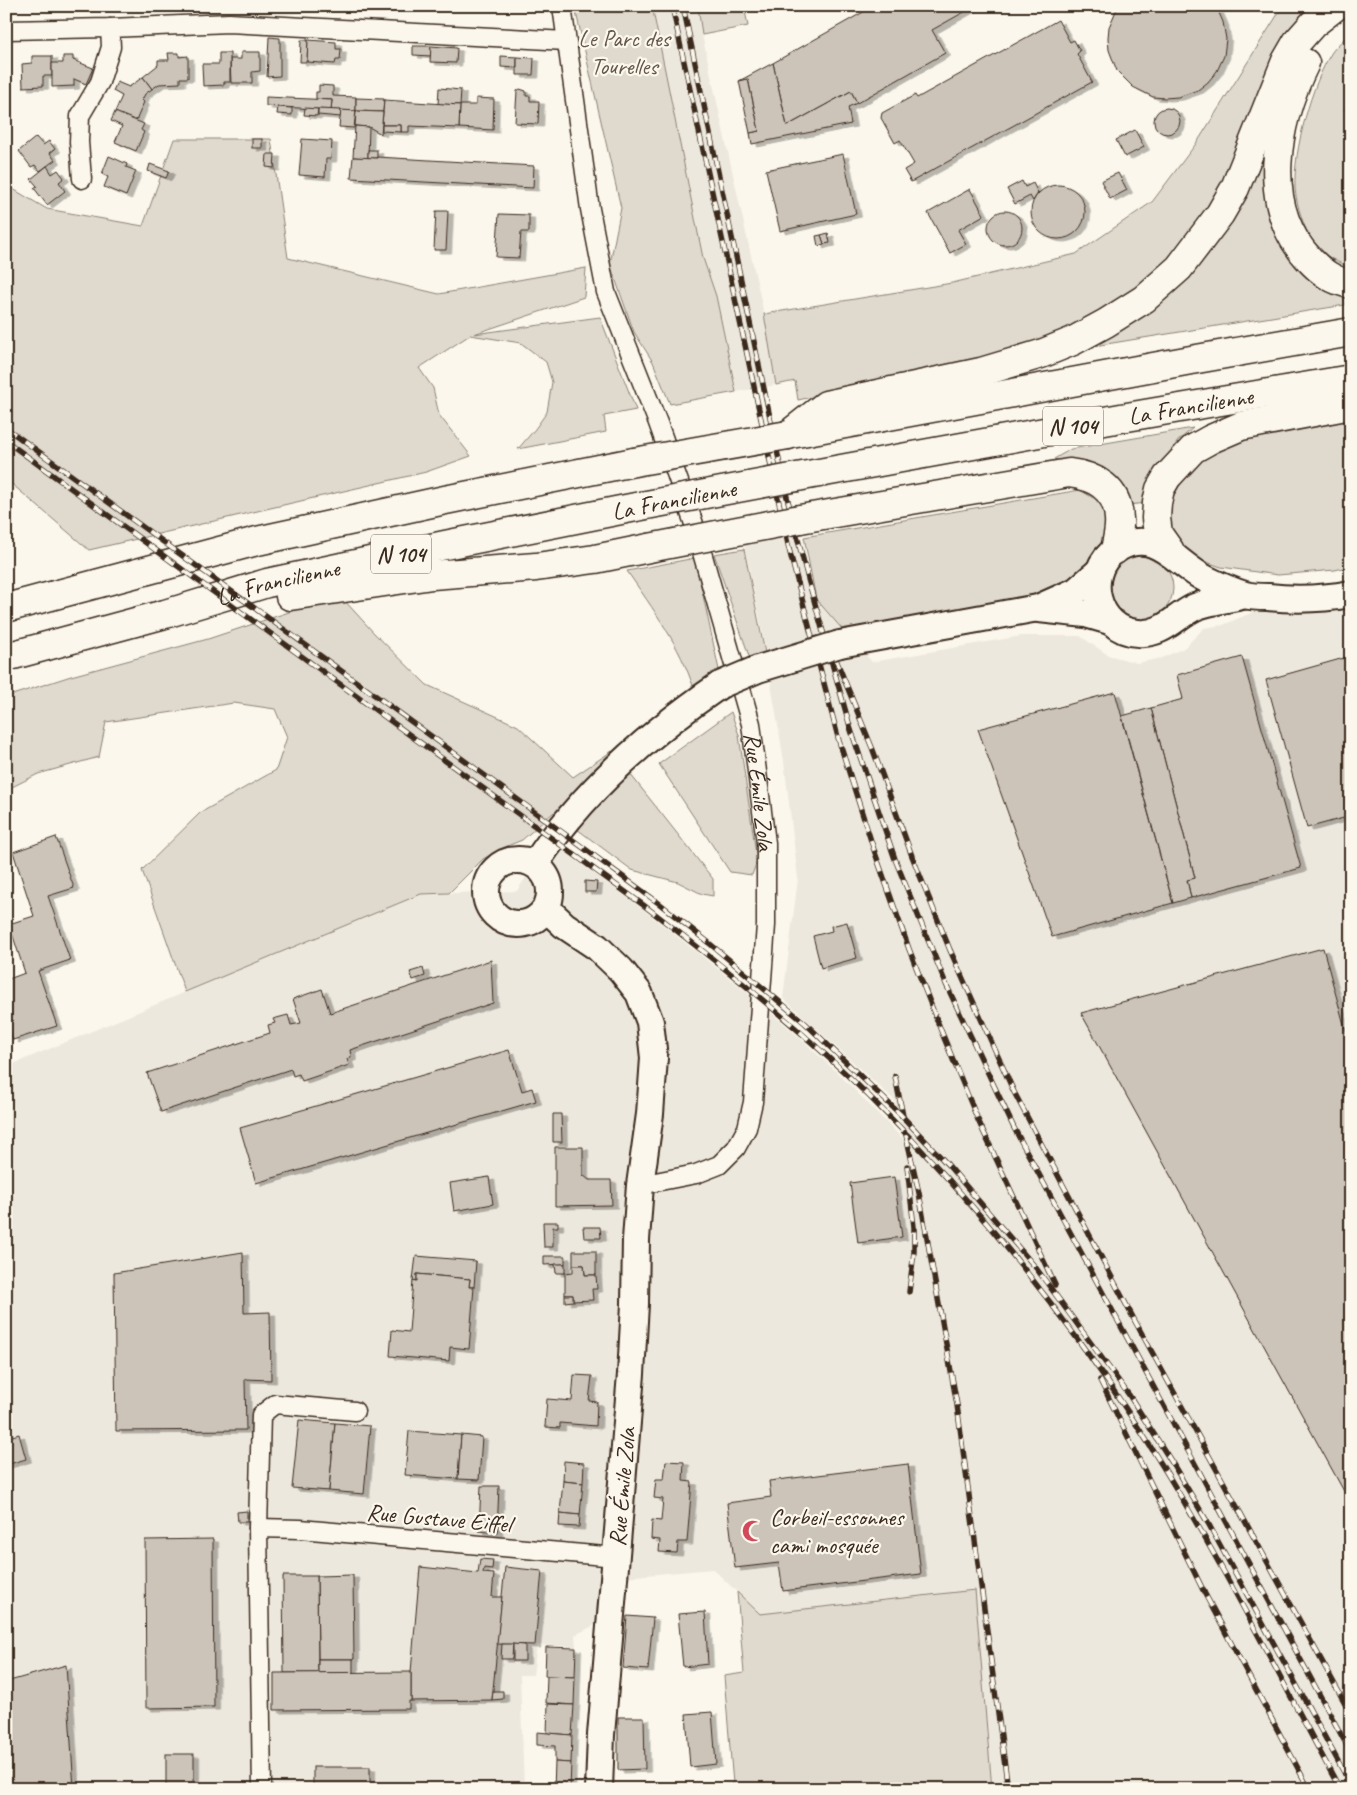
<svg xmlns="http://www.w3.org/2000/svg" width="1357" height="1795" font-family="Caveat,sans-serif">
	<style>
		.built { fill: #ede8dd }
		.green { fill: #dfd9ce; stroke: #8d8276 }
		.building { fill: #ccc4b9; stroke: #3b2a1e; filter: url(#shadow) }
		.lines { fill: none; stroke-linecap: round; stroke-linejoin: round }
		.street-casing { stroke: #3b2a1e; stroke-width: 21 }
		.secondary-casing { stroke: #3b2a1e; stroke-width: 30 }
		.highway-casing { stroke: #3b2a1e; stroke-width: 31 }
		.street { stroke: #fbf7ec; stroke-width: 18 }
		.secondary { stroke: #fbf7ec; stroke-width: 26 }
		.highway { stroke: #fbf7ec; stroke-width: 28 }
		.rail-casing { stroke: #3b2a1e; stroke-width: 5.5 }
		.rail { stroke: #fbf7ec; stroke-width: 4; stroke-dasharray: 11; stroke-linecap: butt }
		.secondary-bridge-casing { stroke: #3b2a1e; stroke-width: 30; stroke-linecap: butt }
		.highway-bridge-casing { stroke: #3b2a1e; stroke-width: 31; stroke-linecap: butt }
		.secondary-bridge { stroke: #fbf7ec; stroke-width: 26 }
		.highway-bridge { stroke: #fbf7ec; stroke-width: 28 }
		.labels { text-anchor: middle; stroke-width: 4.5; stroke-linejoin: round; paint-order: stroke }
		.shield { fill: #fbf7ec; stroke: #75685c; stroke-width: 1 }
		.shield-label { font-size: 22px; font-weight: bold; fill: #3b2a1e }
		.park-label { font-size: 24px; fill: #64564a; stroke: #fbf7ec }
		.street-label { font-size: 24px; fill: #3b2a1e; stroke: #fbf7ec }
		.poi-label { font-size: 24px; fill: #3b2a1e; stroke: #fbf7ec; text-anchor: start }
	</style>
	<defs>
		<filter id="shadow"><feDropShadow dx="5.5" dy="3" stdDeviation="0" flood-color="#0004"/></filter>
	</defs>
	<rect width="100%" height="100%" fill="#fbf7ec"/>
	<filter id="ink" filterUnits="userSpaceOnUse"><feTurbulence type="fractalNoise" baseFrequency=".02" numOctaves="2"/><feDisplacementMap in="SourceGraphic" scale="10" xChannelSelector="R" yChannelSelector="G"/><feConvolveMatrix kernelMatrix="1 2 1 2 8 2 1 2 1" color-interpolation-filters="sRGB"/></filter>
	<g filter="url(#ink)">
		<g class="built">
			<polygon points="652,6 698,6 702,35 764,314 776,385 736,392 716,296 703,258"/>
			<polygon points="794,509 816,599 872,662 1021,636 1080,636 1108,655 1137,663 1162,658 1184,648 1204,628 1223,625 1283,599 1351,594 1351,1789 992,1789 987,1727 829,1607 760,1614 713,1569 601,1579 599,1623 575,1635 576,1647 537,1645 533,1675 520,1675 524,1789 6,1789 6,1067 421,894 517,891 550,841 640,907 742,988 790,1029 838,1073 904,1140 895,1101 783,998 798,878 784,761 763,636 739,519"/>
		</g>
		<g class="green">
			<polygon points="137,6 652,6 703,258 716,296 736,392 670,404 653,362 634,332 610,264 621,208 575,8"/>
			<polygon points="698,6 744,6 748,26 702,35"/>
			<polygon points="1283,6 1309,6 1288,30 1274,59 1237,160 1202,216 1176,254 1139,288 1049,340 994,358 798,400 795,381 776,385 764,314 952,283 1076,254 1152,202 1198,141"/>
			<path d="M1351 32V101L1344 110 1351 120V268C1338 262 1325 257 1315 245 1305 233 1296 204 1295 188 1293 151 1312 83 1332 52 1337 45 1345 38 1351 32Z"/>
			<polygon points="174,139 271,139 288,258 439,294 586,268 584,297 474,334 600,317 636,410 604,416 606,432 518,449 535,429 547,412 552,382 546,362 521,343 470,335 419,368 433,388 439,415 471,456 426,472 89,550 6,479 6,185 47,209 143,226"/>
			<polygon points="1263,150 1266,193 1281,244 1296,267 1330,292 1344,297 1345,305 1082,348 1145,309"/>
			<polygon points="1351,420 1351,566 1335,570 1278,575 1221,567 1192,557 1173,534 1168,517 1173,497 1187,473 1216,448 1253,437"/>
			<polygon points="1193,428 1178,441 1155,473 1147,503 1128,505 1062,461 1054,459 1071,449"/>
			<polygon points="1080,490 1095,499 1106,511 1107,524 1101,546 1076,578 1038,594 849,637 816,599 804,537"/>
			<polygon points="744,549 765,653 750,659 714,554"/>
			<circle cx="1141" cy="588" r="32"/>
			<path d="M695 558 719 670 694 689C680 645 653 609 627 571Z"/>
			<polygon points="344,600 374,633 427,685 518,726 573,777 612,751 713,879 713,896 702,894 678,882 632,870 554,812 522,840 500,849 483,859 449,893 421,894 185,992 142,870 200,813 276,770 287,737 275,709 234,703 106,722 99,757 38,774 6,790 6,697 71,676 208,639 319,602"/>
			<polygon points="731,712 739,735 757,861 752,875 730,872 659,764"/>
			<polygon points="975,1590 992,1789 690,1789 733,1784 724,1676 744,1673 737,1592 760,1614"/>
		</g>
		<g class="building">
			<polygon points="874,6 975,6 932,30 945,53 857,103 851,91 787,126 773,63"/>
			<polygon points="1118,6 1216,6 1223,22 1226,39 1224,56 1217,71 1208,82 1198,90 1178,97 1165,98 1153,97 1133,87 1117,71 1109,50 1108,38 1109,27"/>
			<polygon points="1058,20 1070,42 1074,40 1080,51 1077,54 1092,82 911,182 904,170 914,164 900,140 895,143 881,118 882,113 915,95 917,98"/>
			<polygon points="269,37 280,38 280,76 267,77"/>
			<polygon points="301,40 308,40 307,62 300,62"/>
			<polygon points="308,40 336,42 336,49 341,49 340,60 336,60 335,64 307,62"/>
			<polygon points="413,46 431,46 431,56 413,55"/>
			<polygon points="431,46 457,48 456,63 430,62"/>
			<polygon points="241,52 260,52 260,71 252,72 252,83 231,83 230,59 241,59"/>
			<polygon points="168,53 179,53 179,57 188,56 188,78 180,78 180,83 159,84 152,89 143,77 158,65 158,60 169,60"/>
			<polygon points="219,53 230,53 230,82 224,82 224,85 203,86 202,64 219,64"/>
			<polygon points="32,56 52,56 52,76 43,76 43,86 23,87 22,64 32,63"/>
			<polygon points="63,56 73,56 73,60 93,68 86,84 74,79 74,86 52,87 52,63 63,63"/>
			<polygon points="501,56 517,57 517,68 501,67"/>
			<polygon points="517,57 534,58 533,75 517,75"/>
			<polygon points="773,63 787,126 851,91 857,103 848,107 851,124 752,144 750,133 759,131 748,79 739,81"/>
			<polygon points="143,77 152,89 145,94 142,100 144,102 136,121 115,112 122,96 113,91 117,82 129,87"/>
			<polygon points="748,79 759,131 750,133 739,81"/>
			<polygon points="319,85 333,86 333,96 356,97 356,111 331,110 332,100 316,99 316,92 319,92"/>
			<polygon points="439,88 461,90 460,105 438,104"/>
			<polygon points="520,89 526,91 526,96 530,96 530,101 539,101 538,124 515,123 517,91"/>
			<polygon points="266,97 332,100 331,110 266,106"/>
			<polygon points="356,98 384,99 383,112 356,111"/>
			<polygon points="476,98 494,99 493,130 459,128 460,105 476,105"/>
			<polygon points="384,100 460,105 459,128 409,126 409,132 401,132 401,125 382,125"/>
			<polygon points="278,107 292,108 292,115 277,114"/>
			<circle cx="1167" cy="121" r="13"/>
			<polygon points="305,108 318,109 317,116 304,115"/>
			<polygon points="318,109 341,110 341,117 318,115"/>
			<polygon points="341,110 356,111 354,128 339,127"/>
			<polygon points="356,111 383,112 381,134 369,127 355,126"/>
			<polygon points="115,112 144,124 141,130 144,132 136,151 115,142 122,126 111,121"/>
			<polygon points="382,125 401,125 401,132 382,131"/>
			<polygon points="355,126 369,127 368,158 353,157"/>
			<polygon points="1135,130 1144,147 1125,157 1116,140"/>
			<polygon points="36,137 43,145 49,141 55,149 50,153 55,160 40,171 35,165 31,167 19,151"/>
			<rect x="252" y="139" width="10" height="9"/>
			<polygon points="302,139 332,141 331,159 326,159 325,177 299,175"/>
			<rect x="368" y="150" width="9" height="8"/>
			<polygon points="267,154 275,154 274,168 266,167"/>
			<polygon points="843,154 856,214 780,231 766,170"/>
			<polygon points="109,156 127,164 126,167 136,171 126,196 104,187 108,177 102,174"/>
			<polygon points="353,157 377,158 377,157 534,166 533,188 351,178"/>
			<polygon points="150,164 169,171 166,178 148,171"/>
			<polygon points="47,166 52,174 58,170 64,178 59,182 65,191 47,205 34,188 37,186 31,179"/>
			<polygon points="1118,173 1127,190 1110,199 1101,181"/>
			<polygon points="1022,181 1025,187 1033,183 1038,193 1033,201 1030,196 1015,204 1007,189"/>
			<circle cx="1058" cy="212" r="27"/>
			<polygon points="970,189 984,215 958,230 966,244 950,253 928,213"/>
			<circle cx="1005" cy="228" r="17"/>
			<polygon points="436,211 448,211 446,250 434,250"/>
			<polygon points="499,214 529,215 529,232 521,232 519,258 496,257"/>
			<polygon points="828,233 830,243 824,244 821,235"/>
			<polygon points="821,235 824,244 818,246 816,236"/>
			<polygon points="1351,656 1351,816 1307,828 1266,680"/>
			<polygon points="1242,657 1301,868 1191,898 1187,880 1195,878 1151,708 1183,699 1177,675"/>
			<polygon points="1115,692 1173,903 1052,937 978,729"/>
			<polygon points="1151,708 1195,878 1187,880 1191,898 1173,903 1122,716"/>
			<polygon points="56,837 74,888 48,896 70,960 38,971 57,1026 13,1040 6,1020 6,980 25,973 9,924 34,916 13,852"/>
			<polygon points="585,881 597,882 596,892 585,892"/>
			<polygon points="847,922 857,958 821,968 813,936 832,931 831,926"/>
			<polygon points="1323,948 1351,1050 1351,1504 1081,1013"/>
			<polygon points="491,960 493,1003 350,1050 351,1057 347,1059 349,1065 302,1081 299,1074 293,1076 291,1069 161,1112 147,1073 270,1033 268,1025 275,1023 273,1019 288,1015 291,1025 301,1023 293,999 322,989 330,1013"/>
			<polygon points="423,968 425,976 413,980 410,972"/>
			<polygon points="509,1050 522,1091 532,1088 536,1101 256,1183 240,1128"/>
			<polygon points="553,1114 561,1114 562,1142 553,1142"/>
			<polygon points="555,1147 583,1147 583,1175 589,1180 611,1180 612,1205 555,1206"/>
			<polygon points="489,1177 493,1204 454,1211 450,1183"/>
			<polygon points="894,1177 902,1237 858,1243 850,1183"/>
			<polygon points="543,1222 558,1222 558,1227 553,1227 553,1247 544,1247"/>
			<polygon points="583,1227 600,1227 601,1238 584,1238"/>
			<polygon points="573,1251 596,1251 596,1275 585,1275 584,1265 573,1265"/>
			<polygon points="243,1252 244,1313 270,1312 271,1380 245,1379 246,1430 116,1431 114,1273"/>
			<polygon points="416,1256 476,1261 474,1287 469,1287 470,1279 417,1274 417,1281 413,1280"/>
			<polygon points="544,1256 565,1256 565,1264 544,1265"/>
			<polygon points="555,1264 565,1264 565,1273 556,1273"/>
			<polygon points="573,1265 584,1265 585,1275 596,1275 597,1289 592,1289 593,1300 573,1301 573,1295 565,1295 565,1273 573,1272"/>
			<polygon points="417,1274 470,1279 469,1287 474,1287 469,1349 450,1347 449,1361 390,1356 392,1330 409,1332 413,1280 417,1281"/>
			<polygon points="565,1295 573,1295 573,1301 565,1302"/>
			<polygon points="574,1375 592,1376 589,1401 597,1402 596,1426 560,1423 560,1428 545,1427 547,1399 572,1401"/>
			<polygon points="299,1420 335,1423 329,1491 292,1488"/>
			<polygon points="335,1423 370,1426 364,1494 329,1491"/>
			<polygon points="6,1427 9,1437 19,1434 26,1459 6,1465"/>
			<polygon points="409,1431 461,1435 458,1479 405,1475"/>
			<polygon points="461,1435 482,1437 479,1480 458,1479"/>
			<polygon points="564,1461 584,1463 583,1483 563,1481"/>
			<polygon points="666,1461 684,1462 683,1481 692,1482 687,1542 678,1542 677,1553 659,1552 660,1540 651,1539 652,1520 661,1521 663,1499 654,1498 656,1479 664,1479"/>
			<polygon points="908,1464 921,1574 783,1591 779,1563 735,1568 727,1503 771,1497 769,1481"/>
			<polygon points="563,1481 583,1483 580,1515 560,1513"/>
			<polygon points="481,1486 499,1486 497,1533 479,1531"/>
			<polygon points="247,1511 247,1522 238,1522 237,1512"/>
			<polygon points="560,1513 580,1515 579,1527 559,1526"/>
			<polygon points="213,1539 214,1707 146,1708 145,1540"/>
			<polygon points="480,1559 493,1560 492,1569 484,1568 483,1573 494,1574 492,1597 502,1597 492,1700 411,1701 411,1672 420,1567 478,1573"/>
			<polygon points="505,1567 542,1571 535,1645 497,1644"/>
			<polygon points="353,1575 354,1659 318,1659 317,1576"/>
			<polygon points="283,1576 317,1576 318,1673 284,1673"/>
			<polygon points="705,1612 708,1664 683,1667 678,1614"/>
			<polygon points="627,1616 653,1618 648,1670 623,1668"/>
			<polygon points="502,1644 513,1644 512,1659 501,1659"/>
			<polygon points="513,1644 525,1645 525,1661 513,1661"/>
			<polygon points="546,1647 576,1648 575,1677 545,1676"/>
			<rect x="318" y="1659" width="35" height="14"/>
			<polygon points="66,1665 74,1789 11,1789 6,1718 6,1682"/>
			<polygon points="411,1672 411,1701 409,1701 409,1709 274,1710 274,1673"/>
			<polygon points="547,1676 575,1677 574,1705 546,1703"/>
			<polygon points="493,1691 503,1691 503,1699 492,1700"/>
			<polygon points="548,1704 574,1705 572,1735 547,1733"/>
			<polygon points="712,1712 716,1764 690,1767 686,1714"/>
			<polygon points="618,1717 644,1717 645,1769 618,1770"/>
			<polygon points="537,1732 572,1735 571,1763 555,1762 555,1746 537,1745"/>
			<rect x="166" y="1754" width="28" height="35"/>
			<polygon points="555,1762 571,1763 570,1789 554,1789"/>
			<rect x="313" y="1767" width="57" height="22"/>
		</g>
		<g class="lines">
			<g class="street-casing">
				<g id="street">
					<path id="s1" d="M562 6 590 209 606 292 658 423 693 521 751 724 766 843V925L753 1102 747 1128 736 1148 719 1165 696 1174 640 1185"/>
					<polyline points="6,30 110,28 229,23 566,41"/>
					<polyline points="82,179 79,142 80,116 100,82 111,47 110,28"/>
					<polyline points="258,1528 300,1529 616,1557"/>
					<polyline points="262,1789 258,1528 261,1415 275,1404 355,1411"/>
				</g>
			</g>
			<g class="secondary-casing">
				<g id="secondary">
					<path d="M1246 595C1231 599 1209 601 1195 607 1174 617 1163 635 1138 633 1096 631 1081 571 1117 549 1156 526 1175 564 1206 579 1218 585 1232 591 1245 595 1252 597 1260 597 1268 597 1296 600 1323 599 1351 594"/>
					<polyline points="1039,609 1086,614 1110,621"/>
					<polyline points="840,644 1038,608 1076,591 1099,571"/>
					<circle cx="518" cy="892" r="32"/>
					<path d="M535 864C583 791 648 734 720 685"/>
					<polyline points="546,908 564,925 597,947 621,970 639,993 650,1022 654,1058 650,1114 640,1185 636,1240 635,1304 631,1374 601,1735 599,1789"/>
				</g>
			</g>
			<g class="highway-casing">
				<g id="highway">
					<path d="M1305 63C1276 122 1259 206 1309 259 1321 272 1333 281 1351 284"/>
					<polyline points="791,434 1191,360 1351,332"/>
					<polyline points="788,435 826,405 981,372 1041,354 1073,341 1106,323 1144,299 1179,268 1220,214 1235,188 1286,61 1297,42 1313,24 1336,6"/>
					<path id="s2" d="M797 477 1121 418 1351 379"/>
					<path d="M800 519 1069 473C1095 476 1118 488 1119 519 1120 529 1117 540 1115 550"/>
					<polyline points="1170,551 1158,534 1156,518 1157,503 1160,489 1167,477 1193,449 1211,439 1241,426 1351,405"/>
					<polyline points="290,596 432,575 536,567 595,559 649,548"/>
					<polyline points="6,608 257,541 445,500 634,462"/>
					<path id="s3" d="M6 657 165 614 267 583 445 545 641 506"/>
				</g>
			</g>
			<use href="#street" class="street"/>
			<use href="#secondary" class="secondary"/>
			<use href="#highway" class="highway"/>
			<g class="rail-casing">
				<g id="rail">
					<polyline points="672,6 789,549 839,741 873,847 909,949 942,1033 978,1120 1055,1285"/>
					<polyline points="683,6 786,493 808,579 851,730 895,859 946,984 1014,1128 1351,1753"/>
					<polyline points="6,428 405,717 660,904 709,943 805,1023 901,1115 948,1165 1036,1268 1129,1395 1171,1461 1208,1523 1351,1785"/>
					<path d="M6 441 642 904C721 964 798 1026 869 1096 969 1195 1059 1306 1136 1424 1212 1541 1274 1667 1340 1789"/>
					<polyline points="835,657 873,750 912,856 950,950 1014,1092 1136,1323 1351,1714"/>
					<polyline points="895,1076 903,1116"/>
					<polyline points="906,1135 919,1193 957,1405 1008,1789"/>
					<polyline points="907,1166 914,1227 914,1252 909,1292"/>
					<polyline points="1100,1380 1205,1594 1309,1789"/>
				</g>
			</g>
			<use href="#rail" class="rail"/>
			<g class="secondary-bridge-casing">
				<polyline id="secondary-bridge" points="720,685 758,669 840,644"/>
			</g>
			<g class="highway-bridge-casing">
				<g id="highway-bridge">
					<polyline points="634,462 788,435"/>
					<polyline points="641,506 797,477"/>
					<polyline points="649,548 800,519"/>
				</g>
			</g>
			<use href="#secondary-bridge" class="secondary-bridge"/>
			<use href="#highway-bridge" class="highway-bridge"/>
		</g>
	</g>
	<defs>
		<g id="mosque-bare" transform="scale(1.725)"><path d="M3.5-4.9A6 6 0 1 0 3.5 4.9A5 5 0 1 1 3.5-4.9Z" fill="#d1495b" stroke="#fbf7ec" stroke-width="2.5" paint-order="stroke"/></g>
	</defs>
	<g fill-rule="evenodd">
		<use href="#mosque-bare" x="753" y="1531"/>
	</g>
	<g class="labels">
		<g class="shield">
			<rect x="1043" y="406.5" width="60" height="39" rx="4"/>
			<rect x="371" y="534.5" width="60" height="39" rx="4"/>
		</g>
		<g class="shield-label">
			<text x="1073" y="434">N 104</text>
			<text x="401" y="562">N 104</text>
		</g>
		<g class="park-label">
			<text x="624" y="46">Le Parc des<tspan x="624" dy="28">Tourelles</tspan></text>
		</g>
		<g class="street-label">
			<text dy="8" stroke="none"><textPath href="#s2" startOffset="400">La Francilienne</textPath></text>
			<text transform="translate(674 500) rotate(-11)" y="8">La Francilienne</text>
			<text dy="8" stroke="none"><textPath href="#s3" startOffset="282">La Francilienne</textPath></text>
			<text dy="8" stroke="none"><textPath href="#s1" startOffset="814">Rue Émile Zola</textPath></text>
			<text transform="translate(622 1487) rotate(-85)" y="8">Rue Émile Zola</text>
			<text transform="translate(439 1518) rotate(5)" y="8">Rue Gustave Eiffel</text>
		</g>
		<g class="poi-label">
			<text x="770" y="1525">Corbeil-essonnes<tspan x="770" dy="28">cami mosquée</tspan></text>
		</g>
	</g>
	<rect width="1357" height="1795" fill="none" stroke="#fbf7ec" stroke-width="25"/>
	<rect x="12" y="12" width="1332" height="1770" fill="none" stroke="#3b2a1e" stroke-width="2" filter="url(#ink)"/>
</svg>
